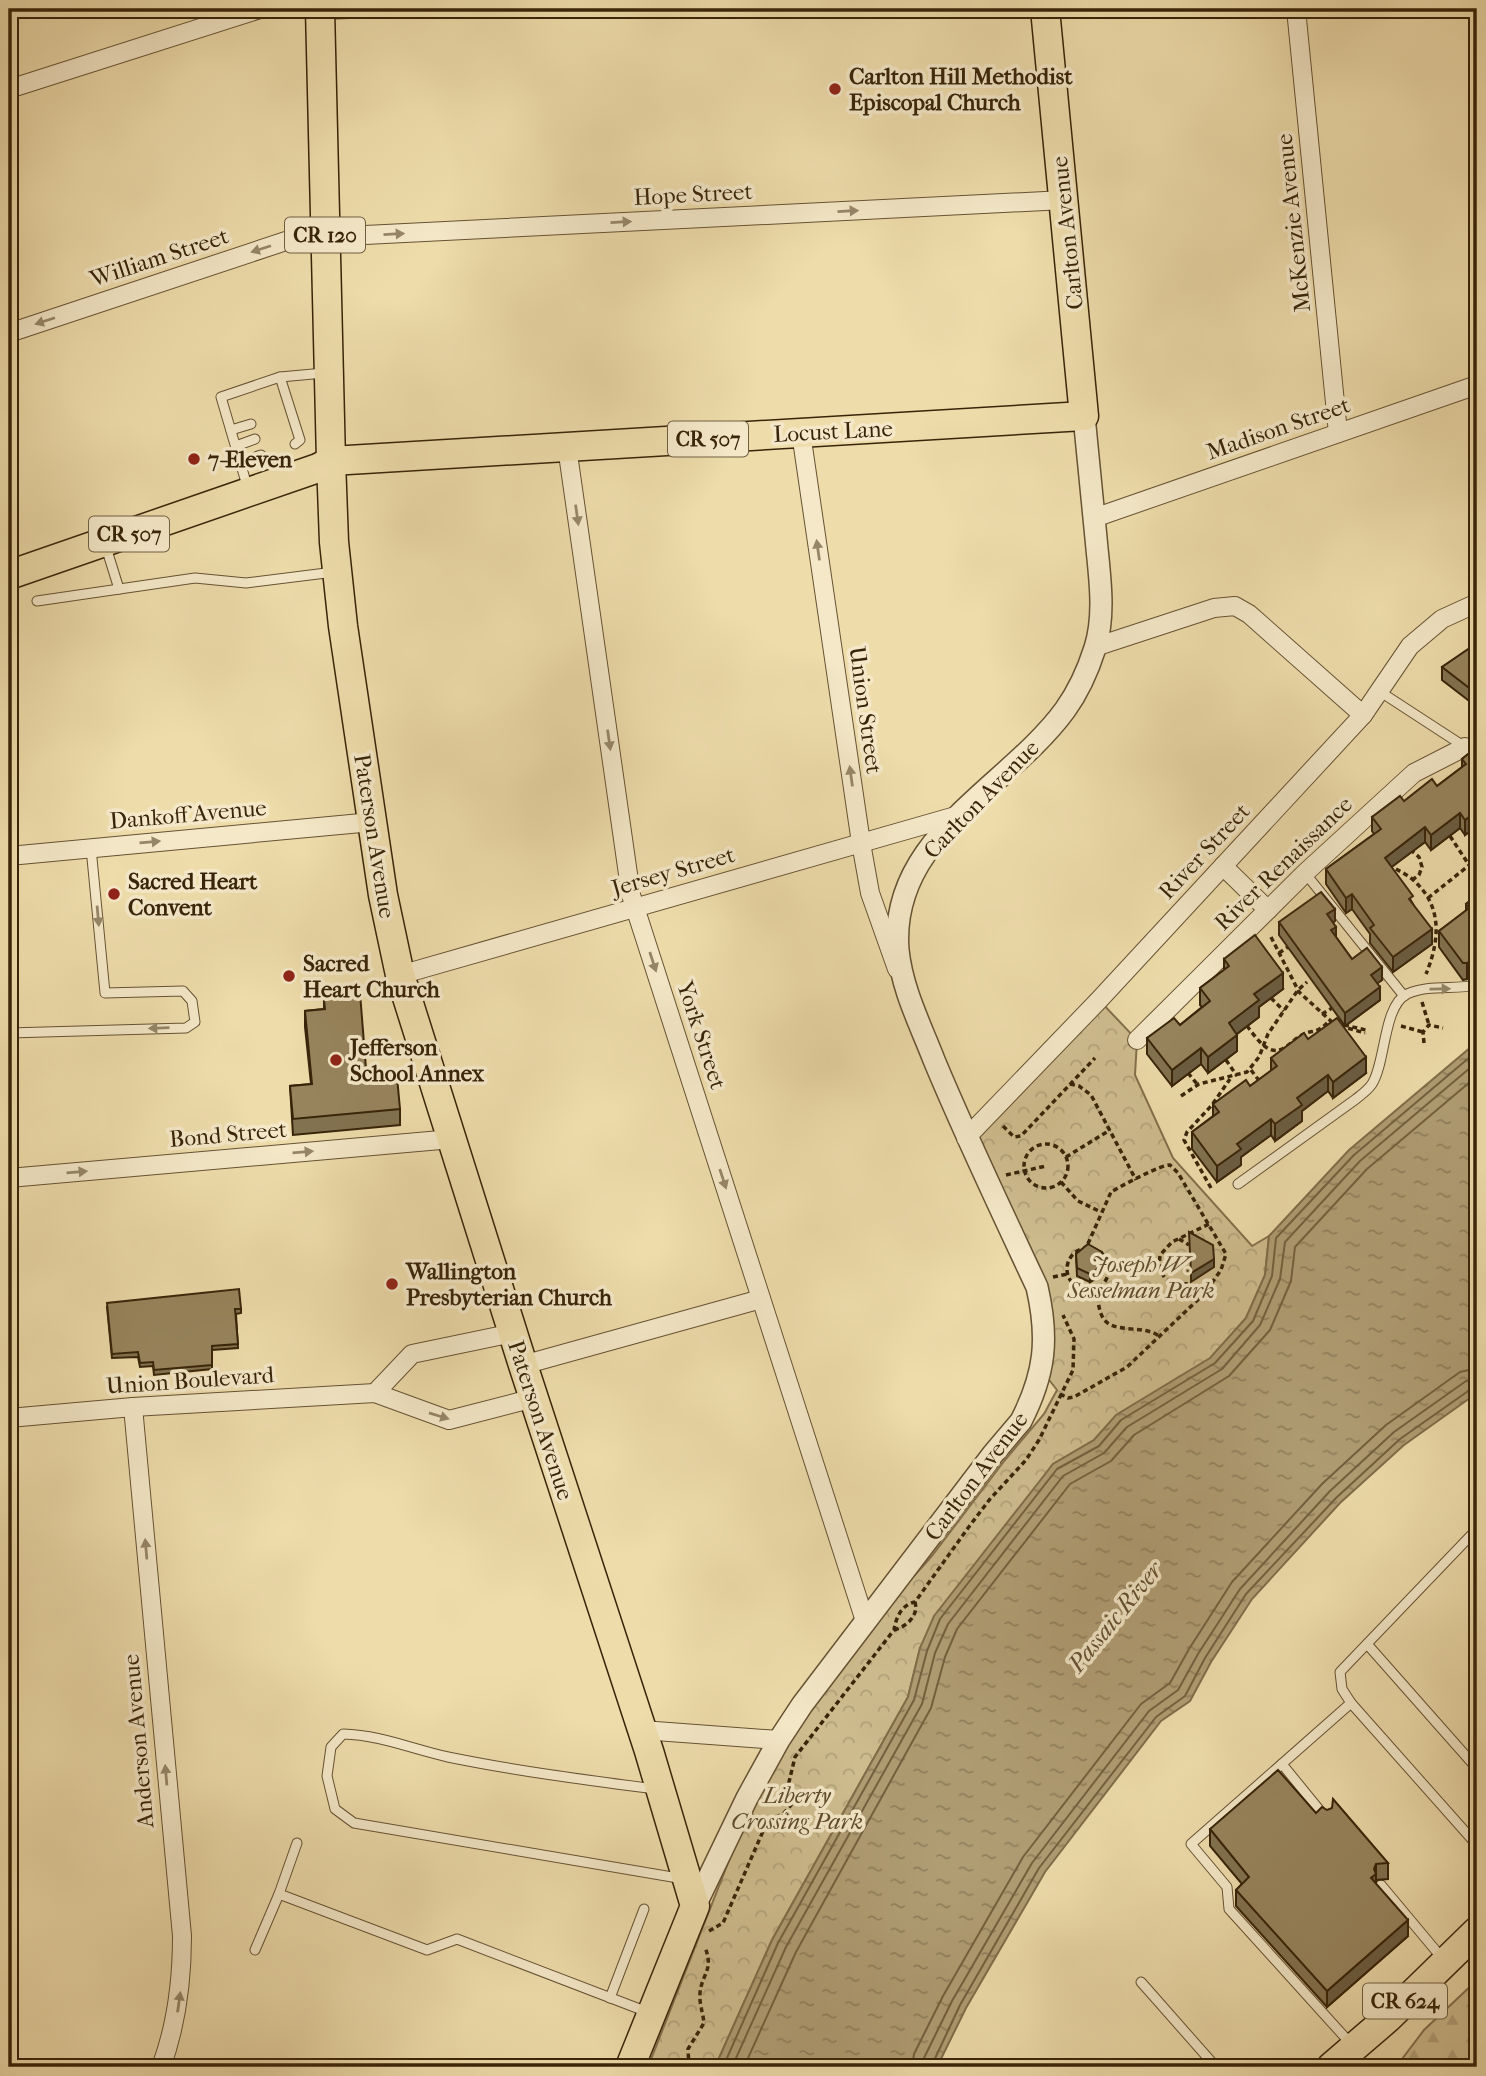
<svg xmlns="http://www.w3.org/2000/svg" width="1486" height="2076" font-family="'IM FELL French Canon',serif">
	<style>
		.forest { fill: url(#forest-firs); stroke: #84704c; stroke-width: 2 }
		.park { fill: url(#park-crowns); stroke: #84704c; stroke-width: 2 }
		.water { fill: url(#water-ripples); stroke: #806d49; stroke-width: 2 }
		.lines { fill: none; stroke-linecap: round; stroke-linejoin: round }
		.shore { stroke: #74603e; stroke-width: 2 }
		.service-casing { stroke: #665232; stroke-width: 11 }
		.minor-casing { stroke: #665232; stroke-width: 20 }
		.tertiary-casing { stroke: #665232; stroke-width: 24 }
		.primary-casing { stroke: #382409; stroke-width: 31 }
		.path { stroke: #382409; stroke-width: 3.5; stroke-dasharray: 5 3.5; stroke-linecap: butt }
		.service { stroke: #f4e8c8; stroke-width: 9 }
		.minor { stroke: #f4e8c8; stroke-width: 18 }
		.tertiary { stroke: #f4e8c8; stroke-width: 21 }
		.primary { stroke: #eedcab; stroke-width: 28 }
		.wall { fill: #827250; stroke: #382409; stroke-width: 2 }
		.shaded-wall { fill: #6a5c41; stroke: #382409; stroke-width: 2 }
		.building { fill: #97845d; stroke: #382409; stroke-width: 2 }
		.oneway { fill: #968668 }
		.poi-dot { fill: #8f2418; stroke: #f4e8c8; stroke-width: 2.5 }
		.labels { text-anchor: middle; stroke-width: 7; stroke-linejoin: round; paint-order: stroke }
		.shield { fill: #f4e8c8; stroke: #705f42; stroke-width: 2 }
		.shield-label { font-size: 21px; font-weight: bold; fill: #382409 }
		.poi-label { font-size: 23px; font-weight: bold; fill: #382409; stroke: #f4e8c8; text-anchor: start }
		.street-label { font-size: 23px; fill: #382409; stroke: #f4e8c8 }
		.park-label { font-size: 23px; font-style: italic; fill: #5e4a2a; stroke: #f4e8c8 }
		.water-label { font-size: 24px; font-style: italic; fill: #624e2e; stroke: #f4e8c8 }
	</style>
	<defs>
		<pattern id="forest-firs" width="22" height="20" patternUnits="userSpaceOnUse" patternTransform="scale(1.75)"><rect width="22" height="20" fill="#cfbd8f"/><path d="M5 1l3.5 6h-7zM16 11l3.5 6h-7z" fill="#b2a27a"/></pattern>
		<pattern id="park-crowns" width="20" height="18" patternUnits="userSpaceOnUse" patternTransform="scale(1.75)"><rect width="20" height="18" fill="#cfbd8f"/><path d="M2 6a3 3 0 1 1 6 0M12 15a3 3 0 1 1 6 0" fill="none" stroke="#b2a27a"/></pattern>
		<pattern id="water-ripples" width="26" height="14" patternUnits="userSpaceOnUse" patternTransform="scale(1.75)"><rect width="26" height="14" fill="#b09d74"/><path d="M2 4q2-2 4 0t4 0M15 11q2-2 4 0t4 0" fill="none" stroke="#90805d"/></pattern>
	</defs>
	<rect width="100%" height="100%" fill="#eedcab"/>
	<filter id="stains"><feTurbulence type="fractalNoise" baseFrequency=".00286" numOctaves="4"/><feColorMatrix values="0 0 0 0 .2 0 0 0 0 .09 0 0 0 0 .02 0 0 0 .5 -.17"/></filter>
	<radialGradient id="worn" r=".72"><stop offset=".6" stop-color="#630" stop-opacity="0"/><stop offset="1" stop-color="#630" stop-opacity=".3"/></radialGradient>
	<polygon class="forest" points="1477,1980 1477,2067 1396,2067 1424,2030"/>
	<polygon class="park" points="1099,1000 1137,1040 1135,1075 1173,1158 1252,1246 1269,1236 1265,1275 1246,1318 1210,1359 1117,1415 1094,1440 1053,1464 920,1648 908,1697 772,1940 715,2067 648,2067 739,1835 753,1816 751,1809 775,1763 874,1620 931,1557 1005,1460 1044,1414 1057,1390 1042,1371 1043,1314 966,1138"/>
	<polygon class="water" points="1477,1042 1477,1393 1404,1445 1340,1503 1252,1599 1211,1662 1190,1701 1161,1721 1045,1872 966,2008 937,2067 715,2067 772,1940 908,1697 920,1648 934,1616 1053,1464 1094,1440 1116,1415 1210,1358 1246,1318 1265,1275 1269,1236 1349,1150"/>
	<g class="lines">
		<g class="shore">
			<polyline points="723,2067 778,1943 914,1700 927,1651 940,1619 1057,1469 1099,1446 1121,1420 1215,1363 1253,1321 1272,1276 1276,1238 1354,1155 1477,1051"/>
			<polyline points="732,2067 786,1947 922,1704 935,1653 948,1624 1063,1476 1104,1453 1127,1427 1222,1369 1260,1325 1280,1279 1285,1242 1360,1161 1477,1062"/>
			<polyline points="744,2067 796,1952 931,1708 945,1657 957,1629 1070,1484 1111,1461 1134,1435 1229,1376 1270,1330 1291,1281 1295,1247 1367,1169 1477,1076"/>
			<polyline points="912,2067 914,2054 943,1996 1023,1857 1141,1704 1170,1683 1189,1649 1232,1582 1322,1484 1386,1425 1460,1372 1477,1368"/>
			<polyline points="922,2067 924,2058 952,2001 1032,1863 1149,1711 1178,1690 1198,1654 1240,1589 1330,1491 1394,1432 1466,1381 1477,1379"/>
			<polyline points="931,2067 960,2005 1039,1868 1156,1717 1185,1696 1205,1658 1246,1594 1336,1498 1400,1439 1471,1389 1477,1387"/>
		</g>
		<g class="service-casing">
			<g id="service">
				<polyline points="280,377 324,373"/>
				<polyline points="231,430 251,424"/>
				<polyline points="236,446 255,439"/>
				<polyline points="241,462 261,455"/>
				<polyline points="248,489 221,397 280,377 300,440 295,444"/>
				<polyline points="105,544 119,589"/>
				<polyline points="37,601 195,578 246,583 334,572"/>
				<polyline points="1379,691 1465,747 1477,741"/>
				<polyline points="1305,873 1404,996"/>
				<polyline points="9,1033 186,1028 195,1022 192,1001 183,991 105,993 91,848"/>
				<path d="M1238 1184 1356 1099C1361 1095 1368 1090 1372 1084 1386 1062 1383 1006 1407 994 1429 984 1454 990 1477 985"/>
				<polyline points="1367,1644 1473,1764"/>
				<polyline points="1351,1703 1342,1689 1340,1672 1477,1529"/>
				<polyline points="1282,1764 1326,1818"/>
				<path d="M655 1789C586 1780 516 1771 448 1757 412 1749 380 1735 343 1734L331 1747 327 1776 335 1809 354 1823 684 1879"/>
				<polyline points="1381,1885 1442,1958"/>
				<polyline points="279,1894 297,1843"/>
				<polyline points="255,1950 279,1894 427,1950 457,1939 650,2013"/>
				<polyline points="1141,1982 1216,2067"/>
				<polyline points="610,1998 644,1909"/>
				<polyline points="1351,2044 1229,1909 1227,1887 1191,1844 1351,1703 1477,1845"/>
				<polyline points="1072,2067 1075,2064"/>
			</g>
		</g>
		<g class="minor-casing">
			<g id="minor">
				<polyline points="1296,9 1338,433"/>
				<polyline points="320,10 350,9"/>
				<polyline points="9,89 260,9"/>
				<polyline points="325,237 1064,200"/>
				<polyline points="9,333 325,228"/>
				<polyline points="801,433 861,843 870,893 897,969"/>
				<polyline points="567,447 631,895 865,1621"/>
				<polyline points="1094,518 1477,385"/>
				<polyline points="1095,647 1214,608 1235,606 1249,614 1363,715"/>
				<polyline points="9,856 372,822"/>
				<polyline points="1223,866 1268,910"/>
				<polyline points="400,975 959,815"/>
				<polyline points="1137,1040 1305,873 1414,773 1465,747"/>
				<polyline points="966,1138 1099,1000 1363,715 1410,646 1442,619 1477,603"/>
				<polyline points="9,1178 452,1139"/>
				<polyline points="523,1365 761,1299"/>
				<polyline points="375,1393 412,1354 513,1333"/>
				<path d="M133 1407 182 1936C182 1982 177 2024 161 2067"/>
				<polyline points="9,1418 133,1407 375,1393 449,1420 534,1398"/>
				<polyline points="642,1730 779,1740"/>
			</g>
		</g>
		<g class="tertiary-casing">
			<path id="tertiary" d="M695 1906 747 1798 779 1740 802 1705 993 1454 1021 1421C1045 1374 1049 1339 1037 1287 1002 1212 966 1137 934 1060 920 1024 902 989 898 950 889 837 1008 788 1065 710 1078 692 1088 670 1095 648 1106 613 1099 573 1096 538 1092 497 1088 457 1084 416"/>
		</g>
		<g class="primary-casing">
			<g id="primary">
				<polyline points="320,9 331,461 334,542 343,626 383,895 400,975 523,1365 649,1751 695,1906 630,2067"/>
				<polyline points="9,575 318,468 331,461 1084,416 1045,9"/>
				<polyline points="1331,2067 1388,2018 1477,1931"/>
			</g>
		</g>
		<g class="path">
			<polyline points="1450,836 1469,865"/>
			<path d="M1389 864C1396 870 1405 873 1412 879 1443 905 1440 940 1426 974"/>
			<polyline points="1412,880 1419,875 1422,867 1419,857 1412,851"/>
			<polyline points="1428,898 1477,859"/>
			<polyline points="1271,937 1299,992 1333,1023"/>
			<polyline points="1279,953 1288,947"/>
			<polyline points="1271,998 1284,1011"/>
			<polyline points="1422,1002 1429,1025"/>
			<polyline points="1322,1014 1332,1008"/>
			<polyline points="1344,1025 1366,1030 1365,1033"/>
			<path d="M1247 1026C1255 1036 1267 1056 1282 1049 1289 1046 1294 1039 1300 1036 1313 1028 1315 1036 1329 1021"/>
			<polyline points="1340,1026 1365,1033"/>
			<polyline points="1401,1026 1423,1032"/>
			<polyline points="1424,1043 1423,1032 1429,1025 1443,1028"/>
			<polyline points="1226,1060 1237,1076"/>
			<polyline points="1251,1070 1261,1083"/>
			<polyline points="1188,1073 1198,1085"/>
			<polyline points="1070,1084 1079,1086 1091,1095 1136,1180"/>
			<polyline points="1181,1096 1199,1084 1247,1072 1259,1057 1268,1034 1298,990 1307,982"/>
			<polyline points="1003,1126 1014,1137 1021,1136 1095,1058"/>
			<circle cx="1046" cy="1166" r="22"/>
			<polyline points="1066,1157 1110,1130"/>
			<polyline points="1006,1175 1046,1166"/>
			<polyline points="1061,1182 1078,1201 1101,1212"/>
			<polyline points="1211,1188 1184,1140 1187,1132 1212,1105 1230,1079"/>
			<polyline points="1179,1239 1189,1245"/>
			<circle cx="1088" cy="1269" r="21"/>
			<polyline points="1108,1268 1159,1264"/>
			<polyline points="1053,1277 1068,1274"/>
			<polyline points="1186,1287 1186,1279"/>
			<path d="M1096 1288C1098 1297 1098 1308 1102 1316 1110 1335 1144 1324 1159 1336"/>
			<path d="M1199 1299 1184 1285C1165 1285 1158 1273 1160 1255L1172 1242 1209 1224"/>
			<path d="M1060 1394 1068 1398 1074 1397 1127 1367 1204 1294 1221 1270 1226 1254 1178 1173 1170 1165C1162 1164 1121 1186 1111 1192L1086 1248"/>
			<path d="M894 1630C906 1627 919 1616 915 1602"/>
			<path d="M709 1931 723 1923 767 1822 784 1813 791 1805 792 1793 789 1782 795 1757 894 1630C896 1618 901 1605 915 1602L968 1528 990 1499 1026 1460 1039 1440 1073 1370 1074 1339 1063 1315"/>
			<path d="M689 2067 688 2049 704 2023C703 2013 699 2003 700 1993 702 1973 714 1971 705 1947"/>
		</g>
		<use href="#service" class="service"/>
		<use href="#minor" class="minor"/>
		<use href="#tertiary" class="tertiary"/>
		<use href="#primary" class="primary"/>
	</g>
	<g class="wall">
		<polygon points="1477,644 1477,707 1442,680 1442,667"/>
		<polygon points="1477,747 1477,826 1465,835 1460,828 1431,850 1425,842 1391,867 1413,904 1432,944 1393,972 1370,943 1370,934 1352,909 1346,913 1326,884 1326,869 1374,834 1372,831 1372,817 1437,786 1462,767 1462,759"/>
		<polygon points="1477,895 1467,979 1463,980 1439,947 1439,931 1466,911 1466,904"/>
		<polygon points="1335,921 1333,922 1336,937 1352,959 1382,980 1377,983 1380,1000 1345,1026 1279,935 1279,922"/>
		<polygon points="1224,959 1283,989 1259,1007 1259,1017 1237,1034 1237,1051 1208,1073 1201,1064 1172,1086 1147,1054 1147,1038 1180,1025 1202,1007 1200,1005 1200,988 1224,970"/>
		<polygon points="324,1000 367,1081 400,1109 400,1125 293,1135 290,1086 311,1084 305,1027 305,1011 324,1009"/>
		<polygon points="1308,1039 1366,1073 1333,1098 1328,1091 1302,1111 1302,1121 1275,1141 1271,1135 1241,1157 1241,1165 1217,1182 1192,1149 1192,1132 1213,1116 1213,1104 1250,1086 1271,1071 1271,1058"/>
		<polygon points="1076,1254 1102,1275 1090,1282 1077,1276"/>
		<polygon points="107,1307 241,1309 241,1313 236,1314 238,1348 212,1350 212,1369 154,1375 153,1366 140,1367 138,1357 112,1358"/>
		<polygon points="1316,1813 1388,1863 1388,1879 1376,1880 1376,1884 1408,1936 1327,2007 1236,1906 1236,1890 1242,1884 1210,1846 1210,1829"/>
	</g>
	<g class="shaded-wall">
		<polygon points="1477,811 1477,826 1465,835 1465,820"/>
		<polygon points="1460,813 1460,828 1431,850 1431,835"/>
		<polygon points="1425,827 1425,842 1385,872 1385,858"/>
		<polygon points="1352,894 1352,909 1346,913 1346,898"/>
		<polygon points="1335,909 1335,921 1327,926 1327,914"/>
		<polygon points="1336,927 1336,939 1331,930"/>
		<polygon points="1432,929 1432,944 1393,972 1393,957"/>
		<polygon points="1477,956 1477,973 1467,979 1467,963"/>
		<polygon points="1382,967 1382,980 1371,988 1371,975"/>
		<polygon points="1283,973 1283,989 1259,1007 1259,1017 1229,1040 1229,1023 1254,994"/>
		<polygon points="1380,987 1380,1000 1345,1026 1345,1013"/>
		<polygon points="1237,1035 1237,1051 1208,1073 1208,1057"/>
		<polygon points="1201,1048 1201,1064 1172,1086 1172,1070"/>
		<polygon points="1366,1057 1366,1073 1333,1098 1333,1082"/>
		<polygon points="1328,1075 1328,1091 1302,1111 1302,1121 1275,1141 1275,1124 1297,1098"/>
		<polygon points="1271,1119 1271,1135 1241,1157 1241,1165 1217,1182 1217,1166 1237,1144"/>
		<polygon points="1214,1259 1214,1267 1191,1282 1191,1273"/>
		<polygon points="1102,1266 1102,1275 1090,1282 1090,1274"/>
		<polygon points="1376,1864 1376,1890 1371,1878"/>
		<polygon points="1408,1920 1408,1936 1327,2007 1327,1991"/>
	</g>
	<g class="building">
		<polygon points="1477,643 1477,694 1442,667"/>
		<polygon points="1477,747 1477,811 1465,820 1460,813 1431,835 1425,827 1385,858 1413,896 1409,899 1432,929 1393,957 1370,928 1374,925 1352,894 1346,898 1326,869 1381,829 1372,817 1400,796 1404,801 1432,779 1437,786 1466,764 1462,759"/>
		<polygon points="1321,892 1335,909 1327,914 1336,927 1331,930 1352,959 1367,948 1382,967 1371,975 1380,987 1345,1013 1279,922"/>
		<polygon points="1477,895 1477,956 1467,963 1463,963 1439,931 1469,908 1466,904"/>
		<polygon points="1255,935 1283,973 1254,994 1259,1000 1229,1023 1237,1035 1208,1057 1201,1048 1172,1070 1147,1038 1174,1018 1180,1025 1210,1001 1200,988 1229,966 1224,959"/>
		<polygon points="360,993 367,1081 397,1077 400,1109 293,1119 290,1086 312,1084 305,1011 325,1009 324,1000"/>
		<polygon points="1337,1018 1366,1057 1333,1082 1328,1075 1297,1098 1302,1105 1275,1124 1271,1119 1237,1144 1241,1149 1217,1166 1192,1132 1219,1112 1213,1104 1246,1080 1250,1086 1277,1066 1271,1058 1304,1033 1308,1039"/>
		<polygon points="1189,1232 1213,1245 1214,1259 1191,1273"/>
		<polygon points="1088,1244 1102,1252 1102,1266 1090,1274 1077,1268 1076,1254"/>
		<polygon points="239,1289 241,1309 235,1309 238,1344 212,1346 212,1365 154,1370 153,1362 140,1363 138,1352 112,1354 107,1303"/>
		<polygon points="1278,1770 1316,1813 1322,1807 1327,1810 1332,1808 1333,1799 1388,1863 1376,1864 1374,1869 1376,1874 1371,1878 1408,1920 1327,1991 1236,1890 1249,1877 1210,1829"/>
	</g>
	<defs><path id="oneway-solid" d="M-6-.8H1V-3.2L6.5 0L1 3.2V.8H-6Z" transform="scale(1.75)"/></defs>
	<g class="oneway">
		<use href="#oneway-solid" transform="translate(848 211) rotate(-3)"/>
		<use href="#oneway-solid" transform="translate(621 222) rotate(-3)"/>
		<use href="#oneway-solid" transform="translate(394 234) rotate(-3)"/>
		<use href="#oneway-solid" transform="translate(261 249) rotate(162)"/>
		<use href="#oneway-solid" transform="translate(45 321) rotate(162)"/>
		<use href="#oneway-solid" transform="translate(577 515) rotate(82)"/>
		<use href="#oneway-solid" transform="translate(818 550) rotate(-98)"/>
		<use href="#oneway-solid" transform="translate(609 740) rotate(82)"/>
		<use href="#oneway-solid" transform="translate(851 776) rotate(-98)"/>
		<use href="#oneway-solid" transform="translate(150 842) rotate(-5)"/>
		<use href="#oneway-solid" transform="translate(98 916) rotate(85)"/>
		<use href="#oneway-solid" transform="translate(653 962) rotate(72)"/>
		<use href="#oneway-solid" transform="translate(1440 989) rotate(-1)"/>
		<use href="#oneway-solid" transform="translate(159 1028) rotate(178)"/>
		<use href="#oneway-solid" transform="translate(303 1152) rotate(-5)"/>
		<use href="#oneway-solid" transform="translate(77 1172) rotate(-5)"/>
		<use href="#oneway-solid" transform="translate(723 1179) rotate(72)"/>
		<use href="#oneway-solid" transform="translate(439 1416) rotate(17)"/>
		<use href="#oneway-solid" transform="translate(146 1549) rotate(-95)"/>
		<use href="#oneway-solid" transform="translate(166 1775) rotate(-95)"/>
		<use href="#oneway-solid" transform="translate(179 2002) rotate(-82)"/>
	</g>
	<g class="poi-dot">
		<circle cx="835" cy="89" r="7"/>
		<circle cx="194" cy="459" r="7"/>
		<circle cx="114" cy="894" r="7"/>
		<circle cx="289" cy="976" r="7"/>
		<circle cx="336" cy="1060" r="7"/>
		<circle cx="392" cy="1284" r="7"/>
	</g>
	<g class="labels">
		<g class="shield">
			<rect x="285" y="217.5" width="80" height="35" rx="5"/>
			<rect x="668" y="421.5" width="80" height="35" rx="5"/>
			<rect x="89" y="516.5" width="80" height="35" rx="5"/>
			<rect x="1363" y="1983.5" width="84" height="35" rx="5"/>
		</g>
		<g class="shield-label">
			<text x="325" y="242">CR 120</text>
			<text x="708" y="446">CR 507</text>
			<text x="129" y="541">CR 507</text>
			<text x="1405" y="2008">CR 624</text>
		</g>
		<g class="poi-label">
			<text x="849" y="84">Carlton Hill Methodist<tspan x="849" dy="26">Episcopal Church</tspan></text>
			<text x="208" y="467">7-Eleven</text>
			<text x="128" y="889">Sacred Heart<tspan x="128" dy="26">Convent</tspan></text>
			<text x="303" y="971">Sacred<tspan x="303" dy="26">Heart Church</tspan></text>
			<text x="350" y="1055">Jefferson<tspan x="350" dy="26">School Annex</tspan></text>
			<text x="406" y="1279">Wallington<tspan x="406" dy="26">Presbyterian Church</tspan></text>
		</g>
		<g class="street-label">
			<text transform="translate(693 194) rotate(-3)" y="8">Hope Street</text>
			<text transform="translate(1293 223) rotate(-96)" y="8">McKenzie Avenue</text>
			<text transform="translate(1067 233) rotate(-96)" y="8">Carlton Avenue</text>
			<text transform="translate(159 257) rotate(-18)" y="8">William Street</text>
			<text transform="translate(1278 428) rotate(-19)" y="8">Madison Street</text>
			<text transform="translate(833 431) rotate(-3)" y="8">Locust Lane</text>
			<text transform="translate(866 710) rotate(82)" y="8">Union Street</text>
			<text transform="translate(981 799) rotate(-46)" y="8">Carlton Avenue</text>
			<text transform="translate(188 814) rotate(-5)" y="8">Dankoff Avenue</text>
			<text transform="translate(375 836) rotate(81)" y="8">Paterson Avenue</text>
			<text transform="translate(1204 851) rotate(-47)" y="8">River Street</text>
			<text transform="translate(1283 863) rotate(-44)" y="8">River Renaissance</text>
			<text transform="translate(673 871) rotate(-16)" y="8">Jersey Street</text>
			<text transform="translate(702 1035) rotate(72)" y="8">York Street</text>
			<text transform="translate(228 1134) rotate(-5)" y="8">Bond Street</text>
			<text transform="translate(190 1380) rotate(-4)" y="8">Union Boulevard</text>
			<text transform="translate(541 1420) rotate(72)" y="8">Paterson Avenue</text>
			<text transform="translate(976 1476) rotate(-53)" y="8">Carlton Avenue</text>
			<text transform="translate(138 1741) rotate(-95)" y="8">Anderson Avenue</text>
		</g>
		<g class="park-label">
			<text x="1141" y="1272">Joseph W.<tspan x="1141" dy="26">Sesselman Park</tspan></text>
			<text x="797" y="1803">Liberty<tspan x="797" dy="26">Crossing Park</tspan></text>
		</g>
		<g class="water-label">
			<text transform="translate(1115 1617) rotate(-51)" y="8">Passaic River</text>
		</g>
	</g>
	<rect width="1486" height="2076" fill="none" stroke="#eedcab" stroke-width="35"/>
	<rect x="10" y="10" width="1465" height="2055" fill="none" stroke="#382409" stroke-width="3.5"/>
	<rect x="18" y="18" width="1451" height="2041" fill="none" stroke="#382409" stroke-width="2"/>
	<rect width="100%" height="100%" filter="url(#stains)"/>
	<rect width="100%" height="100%" fill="url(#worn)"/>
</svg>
